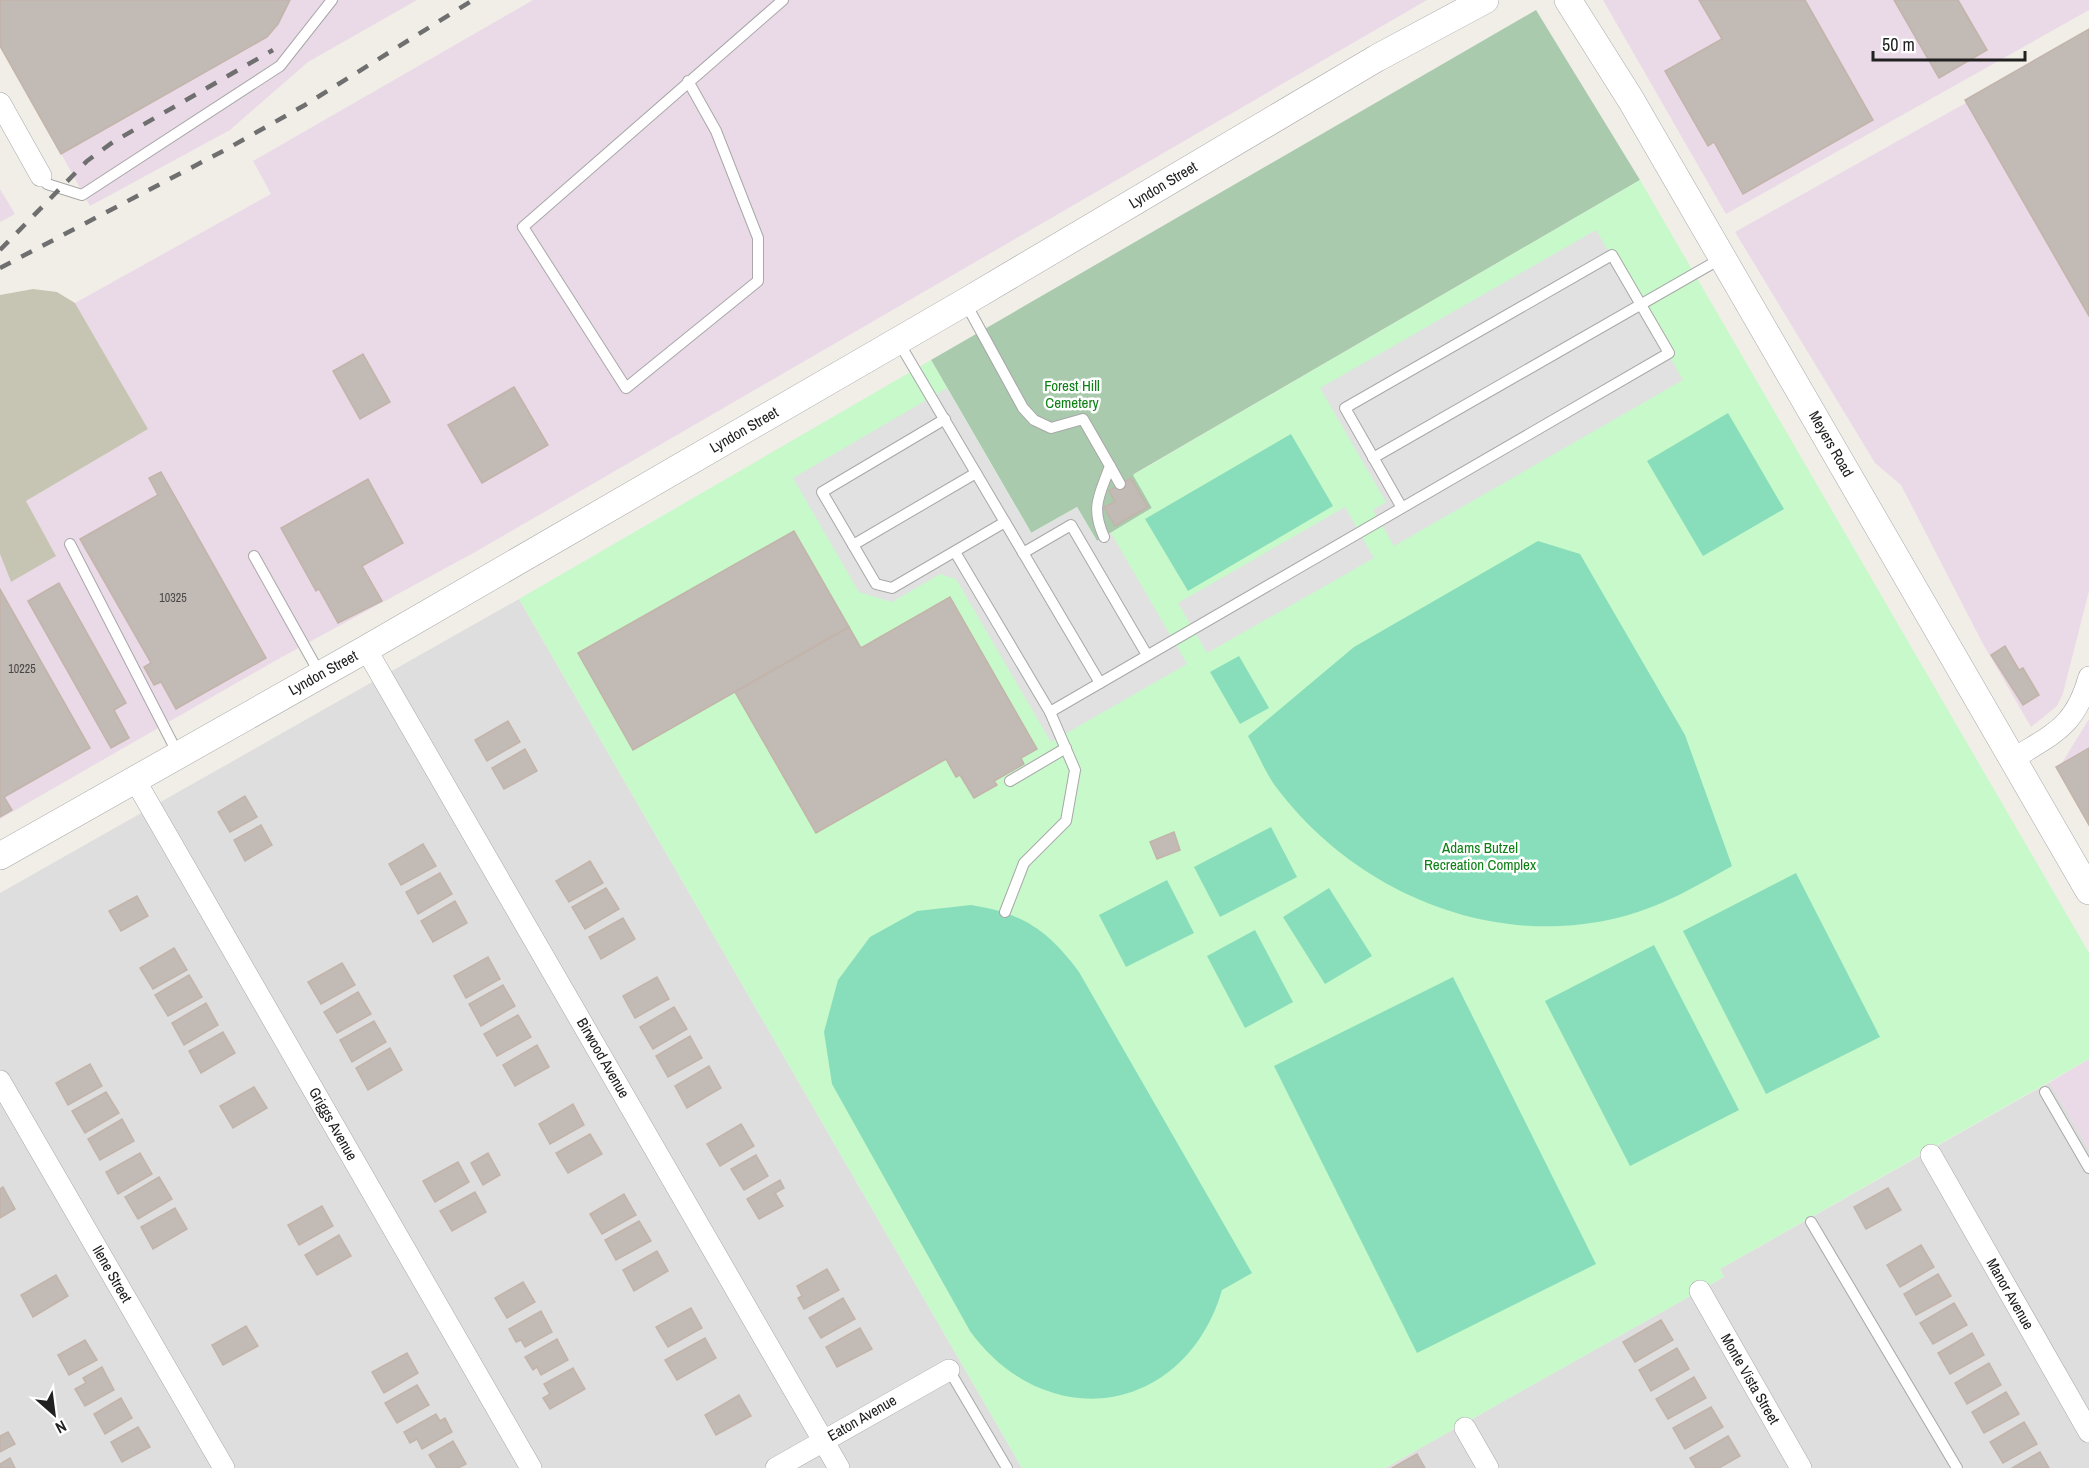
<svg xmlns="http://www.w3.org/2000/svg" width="2089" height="1468" font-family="'Archivo Narrow',sans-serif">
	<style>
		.residential { fill: #dfdede }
		.industrial { fill: #eadae7 }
		.construction { fill: #c6c5b3 }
		.cemetery { fill: #a9caad }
		.park { fill: #c7f9ca }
		.pitch { fill: #88debb }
		.parking { fill: #e1e1e1 }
		.building { fill: #c2bab4; stroke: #c3b4aa; stroke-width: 1.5 }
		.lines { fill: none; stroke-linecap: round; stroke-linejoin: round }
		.service-casing { stroke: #a8a8a8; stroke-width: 12 }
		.minor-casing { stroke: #a8a8a8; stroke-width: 22 }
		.tertiary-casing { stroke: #a8a8a8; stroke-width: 28 }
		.service { stroke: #fff; stroke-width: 10 }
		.minor { stroke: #fff; stroke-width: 21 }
		.tertiary { stroke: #fff; stroke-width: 27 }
		.rail { stroke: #6f6f6f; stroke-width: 4.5; stroke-dasharray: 12 12; stroke-linecap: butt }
		.labels { text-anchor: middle; stroke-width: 5; stroke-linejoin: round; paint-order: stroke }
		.number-label { font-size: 12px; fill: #494746 }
		.street-label { font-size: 15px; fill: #212121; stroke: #fff }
		.park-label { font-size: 15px; fill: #0e8015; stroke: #fff }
	</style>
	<rect width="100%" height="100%" fill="#f1eee8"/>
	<g class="residential">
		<polygon points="519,599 1022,1468 0,1468 0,893"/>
		<polygon points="2050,1082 2089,1149 2089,1468 1385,1468 1724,1277 1720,1269"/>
	</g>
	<g class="industrial">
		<polygon points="0,0 417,0 308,62 230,130 90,206 0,43"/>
		<polygon points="533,0 1427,0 477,551 280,658 0,819 0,554 11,582 55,556 26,501 148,429 75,303 271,194 253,161"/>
		<polygon points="1603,0 2089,0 2089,10 1726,214"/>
		<polygon points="2089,34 2089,591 2063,693 2057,706 2031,727 1983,644 1901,485 1875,463 1735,232"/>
		<polygon points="0,189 15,214 0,222"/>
		<polygon points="2089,719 2089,818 2060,766"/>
		<polygon points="2089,1059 2089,1149 2050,1082"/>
	</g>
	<polygon class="construction" points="33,289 57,292 75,303 148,429 26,501 56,556 11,582 0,554 0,295"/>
	<polygon class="cemetery" points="1536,10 1640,180 1134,474 1152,508 1097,541 1032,534 931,360"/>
	<polygon class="park" points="1640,180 2089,953 2089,1059 1720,1269 1724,1277 1385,1468 1022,1468 519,599 931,360 1031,533 1077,507 1097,541 1152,508 1133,475"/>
	<g class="pitch">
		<polygon points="1728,413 1784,509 1703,556 1647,461"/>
		<polygon points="1291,434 1333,506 1188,591 1145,519"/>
		<path d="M1538 541 1580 554 1685 735 1732 866C1695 887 1659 908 1617 918 1489 949 1354 891 1276 787 1265 772 1257 752 1248 736L1354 647Z"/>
		<polygon points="1239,656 1269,708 1240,724 1210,672"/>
		<polygon points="1271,827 1297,877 1220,917 1194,867"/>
		<polygon points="1796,873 1880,1037 1766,1094 1683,931"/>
		<polygon points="1167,880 1194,933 1126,967 1099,915"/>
		<polygon points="1329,888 1372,956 1325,984 1283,917"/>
		<path d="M971 905C1022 913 1048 930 1079 972L1252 1273 1222 1290C1185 1416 1046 1436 970 1331L832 1084 824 1032 838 980 870 937 917 911Z"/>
		<polygon points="1255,930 1293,1002 1245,1028 1207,956"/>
		<polygon points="1654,945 1739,1110 1630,1166 1545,1001"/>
		<polygon points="1453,977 1596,1264 1417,1353 1274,1066"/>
	</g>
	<g class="parking">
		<polygon points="1596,230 1683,380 1394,546 1373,510 1386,502 1320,388"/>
		<polygon points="947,388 1031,533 1077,507 1097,541 1111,533 1187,664 1051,742 956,579 940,574 892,602 859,592 793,478"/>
		<polygon points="1345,507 1374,558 1207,653 1178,603"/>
	</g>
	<g class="building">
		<polygon points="0,0 290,0 278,24 267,37 61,154 0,46"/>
		<polygon points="1699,0 1805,0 1873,120 1743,194 1714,142 1708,146 1665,71 1722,39"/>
		<polygon points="1894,0 1958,0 1987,50 1939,78"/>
		<polygon points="2089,29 2089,316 1965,100"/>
		<polygon points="363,354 390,402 360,419 333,371"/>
		<polygon points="514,387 548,445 482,483 448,425"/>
		<polygon points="161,472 266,658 176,709 161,682 154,685 144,667 151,663 80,539 158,495 149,478"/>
		<polygon points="1131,478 1148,507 1115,526 1104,507 1115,502 1109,491"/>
		<polygon points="368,479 403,543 362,566 382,601 338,623 319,589 316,591 281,528"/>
		<polygon points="794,531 849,627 633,750 578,653"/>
		<polygon points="59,583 126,703 114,710 129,738 111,748 28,601"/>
		<polygon points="0,589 90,748 4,797 12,810 0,817"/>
		<polygon points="950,597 1037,749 1021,758 1024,764 994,781 997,785 974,798 960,775 956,777 946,759 816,833 735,692 849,627 861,648"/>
		<polygon points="2005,646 2019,670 2023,668 2039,695 2023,705 1991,655"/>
		<polygon points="508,721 520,742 487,761 475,740"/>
		<polygon points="2089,748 2089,825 2056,767"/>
		<polygon points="525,749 537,771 504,789 492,768"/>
		<polygon points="245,796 257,817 230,832 218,812"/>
		<polygon points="261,825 272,845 245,861 234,840"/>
		<polygon points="1174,832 1180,850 1157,859 1150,842"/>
		<polygon points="423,844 436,866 401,885 389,864"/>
		<polygon points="590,861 603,883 569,902 556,881"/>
		<polygon points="440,873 452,894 418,914 406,892"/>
		<polygon points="606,888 619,909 585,929 572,907"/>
		<polygon points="137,896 148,916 121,931 109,911"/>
		<polygon points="455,901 467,923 433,942 421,921"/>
		<polygon points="623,918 635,939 601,959 589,937"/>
		<polygon points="174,948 187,970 153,989 140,968"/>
		<polygon points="488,957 500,979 466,998 454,976"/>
		<polygon points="342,963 355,985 321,1004 308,982"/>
		<polygon points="189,975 202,997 168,1016 155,995"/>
		<polygon points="657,977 669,999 635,1018 623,996"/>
		<polygon points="503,985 515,1006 481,1026 469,1004"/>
		<polygon points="358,992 371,1014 337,1033 324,1012"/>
		<polygon points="206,1003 218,1025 184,1045 172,1023"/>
		<polygon points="674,1007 687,1029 653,1049 640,1027"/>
		<polygon points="518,1015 531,1037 497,1056 484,1034"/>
		<polygon points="374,1021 386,1042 352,1062 340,1040"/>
		<polygon points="223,1032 235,1053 201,1073 189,1051"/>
		<polygon points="690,1036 702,1058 668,1077 656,1056"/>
		<polygon points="537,1045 549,1067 515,1086 503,1065"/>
		<polygon points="390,1048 402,1070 368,1090 356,1068"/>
		<polygon points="90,1064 102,1086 68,1105 56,1083"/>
		<polygon points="709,1066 721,1088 687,1108 675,1086"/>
		<polygon points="254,1087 267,1108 233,1128 220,1106"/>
		<polygon points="106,1092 119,1113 85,1133 72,1111"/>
		<polygon points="573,1104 584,1125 550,1144 539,1124"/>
		<polygon points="122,1119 134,1141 100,1160 88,1139"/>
		<polygon points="741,1124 754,1146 720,1166 707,1144"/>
		<polygon points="590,1134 602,1154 568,1173 556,1153"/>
		<polygon points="140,1153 152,1174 118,1194 106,1172"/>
		<polygon points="488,1153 500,1175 483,1185 471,1163"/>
		<polygon points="756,1155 768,1176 744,1190 731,1169"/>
		<polygon points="458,1162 469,1182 435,1202 423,1181"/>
		<polygon points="159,1177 172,1199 138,1219 125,1197"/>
		<polygon points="780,1180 784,1188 775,1193 783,1206 759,1219 747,1199"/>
		<polygon points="3,1187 15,1209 0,1218 0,1189"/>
		<polygon points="1888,1188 1901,1210 1866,1229 1854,1207"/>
		<polygon points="475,1192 486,1212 452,1231 440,1211"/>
		<polygon points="624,1194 636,1215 602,1234 590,1214"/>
		<polygon points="322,1206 333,1226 299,1245 288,1225"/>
		<polygon points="175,1208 187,1229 153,1249 141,1227"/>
		<polygon points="639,1221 651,1241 616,1260 605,1240"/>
		<polygon points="339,1235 351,1256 317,1275 305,1255"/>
		<polygon points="1921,1245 1934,1267 1900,1287 1887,1265"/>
		<polygon points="657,1251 668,1271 634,1291 623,1270"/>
		<polygon points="827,1269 839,1290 804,1309 798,1298 802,1296 797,1286"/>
		<polygon points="1938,1274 1951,1296 1916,1315 1904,1294"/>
		<polygon points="56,1275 68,1296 33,1317 21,1295"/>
		<polygon points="523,1282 535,1302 507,1318 495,1298"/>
		<polygon points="843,1298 855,1319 821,1338 809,1318"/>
		<polygon points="1954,1303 1967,1325 1933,1344 1920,1323"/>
		<polygon points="691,1308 702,1328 668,1347 656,1327"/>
		<polygon points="541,1311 552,1332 525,1347 521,1340 516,1342 509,1329"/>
		<polygon points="1661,1320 1673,1340 1635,1362 1623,1342"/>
		<polygon points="246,1326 258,1346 223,1365 212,1345"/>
		<polygon points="860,1328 872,1349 837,1367 826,1347"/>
		<polygon points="1972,1333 1984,1355 1950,1374 1938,1353"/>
		<polygon points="705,1338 716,1358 677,1380 665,1360"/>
		<polygon points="557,1339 568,1360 541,1375 537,1367 533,1370 525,1357"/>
		<polygon points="85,1340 97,1360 69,1375 58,1355"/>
		<polygon points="1677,1348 1689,1369 1651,1391 1639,1370"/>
		<polygon points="407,1353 418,1373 384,1393 372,1372"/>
		<polygon points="1989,1363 2001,1385 1967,1404 1955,1383"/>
		<polygon points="102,1367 114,1390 85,1406 75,1389 86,1383 83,1378"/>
		<polygon points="573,1368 585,1389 550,1409 543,1398 550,1394 544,1384"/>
		<polygon points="1694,1377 1706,1398 1668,1419 1656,1399"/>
		<polygon points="417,1385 429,1405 397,1423 385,1403"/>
		<polygon points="2006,1392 2019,1414 1984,1433 1972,1412"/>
		<polygon points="739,1395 751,1416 716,1435 705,1415"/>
		<polygon points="121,1398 132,1418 105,1434 94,1414"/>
		<polygon points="1711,1407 1723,1427 1685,1449 1673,1428"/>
		<polygon points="436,1414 440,1421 445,1418 452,1432 422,1449 417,1439 410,1443 404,1432"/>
		<polygon points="2024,1422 2037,1444 2003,1463 1990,1442"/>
		<polygon points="138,1427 150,1447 122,1462 111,1442"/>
		<polygon points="8,1432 15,1444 0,1452 0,1436"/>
		<polygon points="1728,1436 1740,1456 1719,1468 1696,1468 1690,1458"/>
		<polygon points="453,1441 466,1464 458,1468 437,1468 429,1455"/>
		<polygon points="2040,1452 2049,1468 2012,1468"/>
		<polygon points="1417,1454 1425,1468 1392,1468"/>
		<polygon points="10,1458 15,1468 0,1468 0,1464"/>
	</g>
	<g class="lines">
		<g class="service-casing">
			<g id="service">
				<polyline points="688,81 716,131 758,238 758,281 626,388 523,227 783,0"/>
				<polyline points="41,176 47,184 82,195 280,66 332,0"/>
				<path d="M965 302 1023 408 1034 420 1051 428 1083 419 1110 466C1100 495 1090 506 1104 537"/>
				<polyline points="898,341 1100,683"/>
				<polyline points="945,419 822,492 876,584 892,588 1005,522"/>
				<polyline points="1373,458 1722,258"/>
				<polyline points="1110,466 1120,484"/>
				<polyline points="70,544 178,754"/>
				<polyline points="853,545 976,473"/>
				<polyline points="955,552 1050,712 1075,770 1066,821 1024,863 1005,912"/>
				<polyline points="1023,553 1071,525 1147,655"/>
				<polyline points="254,556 320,674"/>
				<polyline points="1050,712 1669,353 1612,255 1345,408 1402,508"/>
				<polyline points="1010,781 1066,748"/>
				<polyline points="2045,1092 2089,1168"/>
				<polyline points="1811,1222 1957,1468"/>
				<polyline points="949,1370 1007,1468"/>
			</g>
		</g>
		<g class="minor-casing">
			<g id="minor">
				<polyline points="0,103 41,176"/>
				<polyline points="366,649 839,1468"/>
				<path d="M2013 759C2054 733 2075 727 2089 677"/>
				<polyline points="135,780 531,1468"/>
				<polyline points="0,1081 224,1468"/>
				<polyline points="1931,1155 2089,1432"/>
				<polyline points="1700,1291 1801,1468"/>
				<polyline points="1465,1428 1488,1468"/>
				<polyline points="776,1468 949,1370"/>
			</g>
		</g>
		<g class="tertiary-casing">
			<g id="tertiary">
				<polyline points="1568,0 1631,100 2089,891"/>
				<polyline points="0,856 366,649 965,302 1377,58 1485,0"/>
			</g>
		</g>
		<use href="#service" class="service"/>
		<use href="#minor" class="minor"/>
		<use href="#tertiary" class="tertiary"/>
		<g class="rail">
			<polyline points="0,250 87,161 113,142 273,50"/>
			<polyline points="0,268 225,150 305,105 473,0"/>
		</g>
	</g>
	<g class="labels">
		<g class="number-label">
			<text x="173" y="602">10325</text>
			<text x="22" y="673">10225</text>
		</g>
		<g class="street-label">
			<text transform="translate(1163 185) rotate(-31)" y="5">Lyndon Street</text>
			<text transform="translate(744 430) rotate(-30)" y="5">Lyndon Street</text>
			<text transform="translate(1831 444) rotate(60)" y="5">Meyers Road</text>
			<text transform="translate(323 673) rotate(-29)" y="5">Lyndon Street</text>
			<text transform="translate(603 1058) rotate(60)" y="5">Birwood Avenue</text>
			<text transform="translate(333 1124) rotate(60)" y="5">Griggs Avenue</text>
			<text transform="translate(112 1274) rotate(60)" y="5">Ilene Street</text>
			<text transform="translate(2010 1294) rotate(60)" y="5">Manor Avenue</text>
			<text transform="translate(1750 1379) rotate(60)" y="5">Monte Vista Street</text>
			<text transform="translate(862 1418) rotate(-30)" y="5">Eaton Avenue</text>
		</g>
		<g class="park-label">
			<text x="1072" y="391">Forest Hill<tspan x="1072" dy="17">Cemetery</tspan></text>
			<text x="1480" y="853">Adams Butzel<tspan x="1480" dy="17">Recreation Complex</tspan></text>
		</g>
	</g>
	<g transform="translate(54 1414) rotate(152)" stroke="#ffffff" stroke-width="4.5" paint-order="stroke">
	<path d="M0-4.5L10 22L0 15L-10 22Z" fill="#212121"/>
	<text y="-9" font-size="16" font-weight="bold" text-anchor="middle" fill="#212121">N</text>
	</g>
	<path d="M1873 51v9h152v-9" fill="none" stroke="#212121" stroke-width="3"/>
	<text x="1882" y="51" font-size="18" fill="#212121" stroke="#ffffff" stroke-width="4.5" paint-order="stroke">50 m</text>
</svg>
